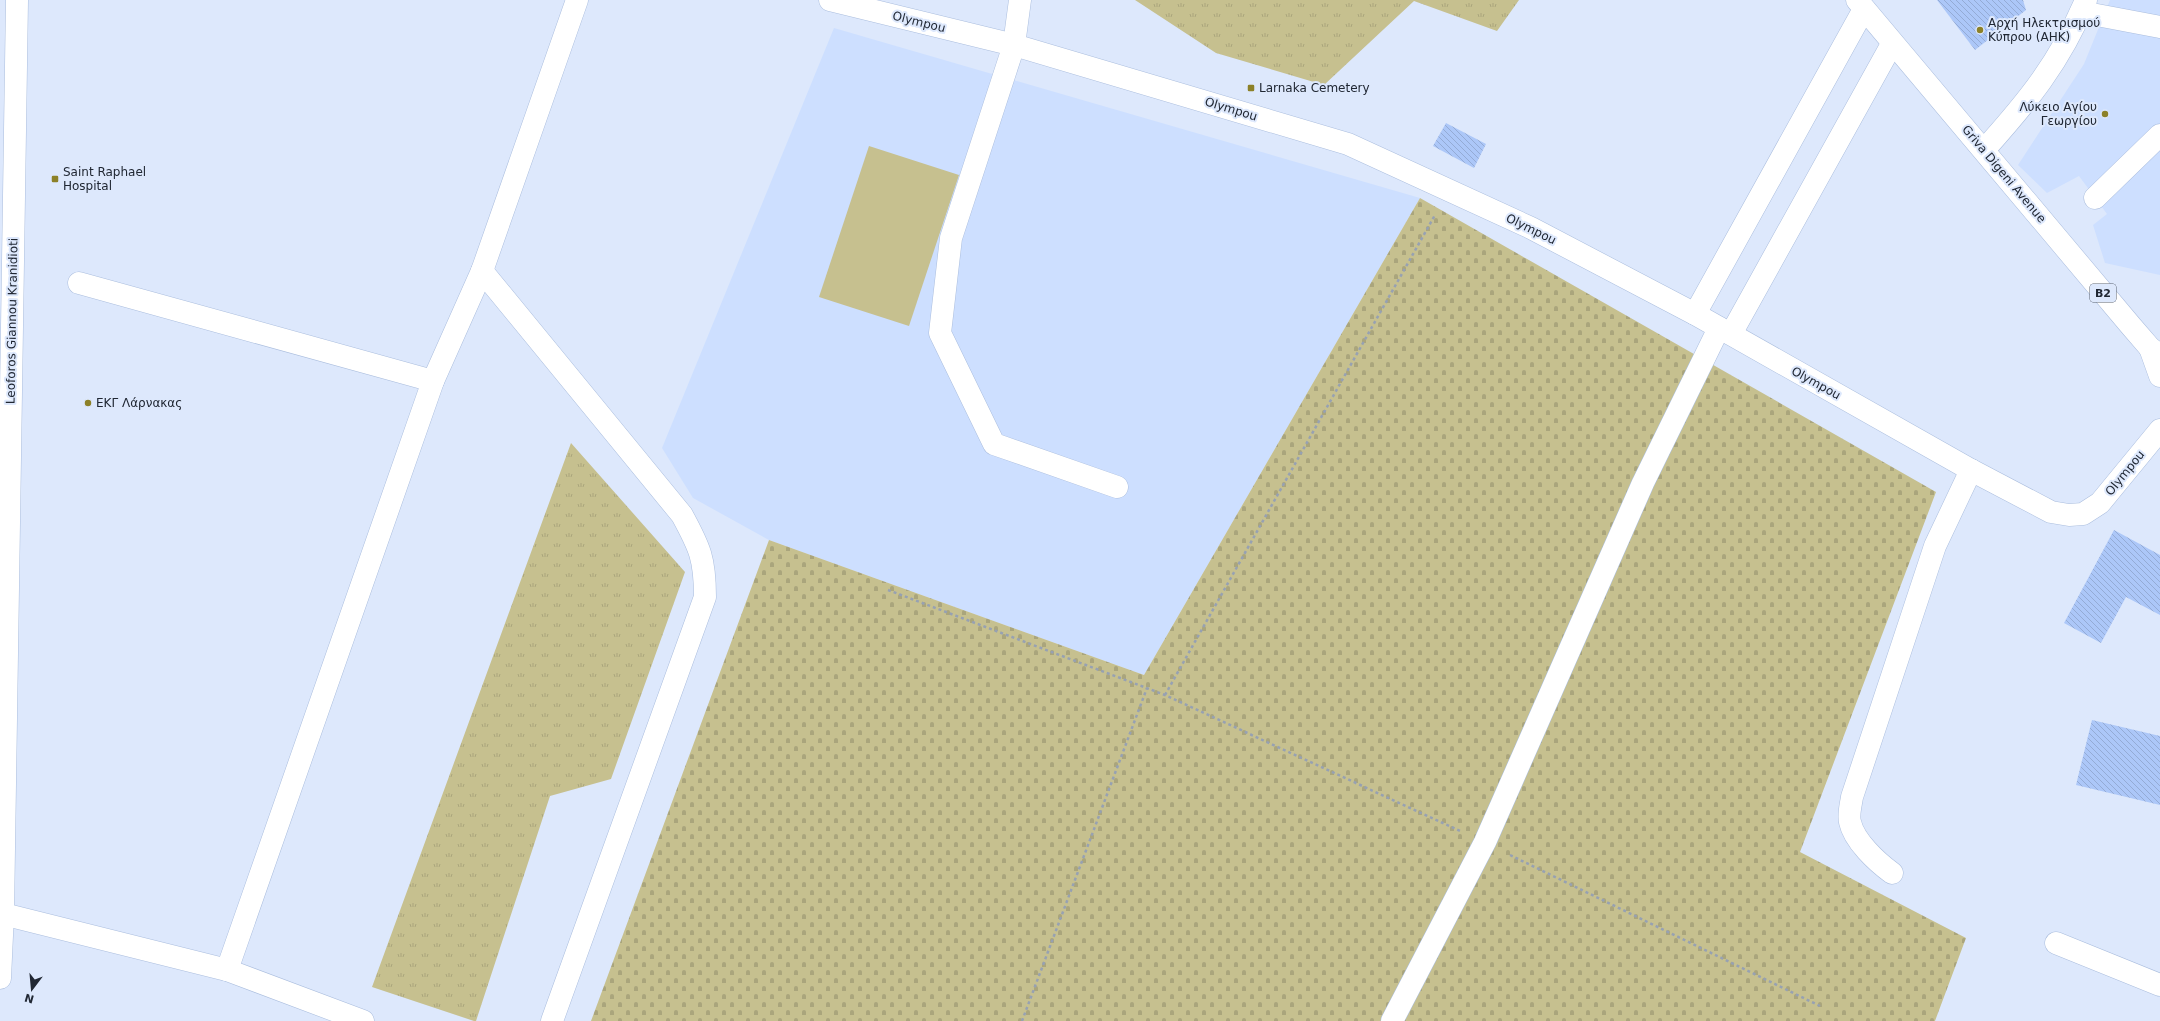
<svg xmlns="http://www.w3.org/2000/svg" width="2160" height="1021" font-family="'DejaVu Sans',sans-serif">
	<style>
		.built { fill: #cddfff }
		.grass { fill: #c6c08f }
		.cemetery { fill: url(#cemetery-stones) }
		.park { fill: url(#park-tufts) }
		.building { fill: url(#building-back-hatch) }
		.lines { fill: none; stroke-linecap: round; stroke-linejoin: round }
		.minor-casing { stroke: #abbede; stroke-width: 23 }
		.major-casing { stroke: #abbede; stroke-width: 23 }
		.highway-casing { stroke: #abbede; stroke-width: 23 }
		.path { stroke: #97a1b2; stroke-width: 2.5; stroke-dasharray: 3 3; stroke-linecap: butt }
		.minor { stroke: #fff; stroke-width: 22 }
		.major { stroke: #fff; stroke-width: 22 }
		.highway { stroke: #fff; stroke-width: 22 }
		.poi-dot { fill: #8c8128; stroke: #dde8fc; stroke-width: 1.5 }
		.labels { text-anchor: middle; stroke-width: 4; stroke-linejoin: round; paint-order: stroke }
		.shield { fill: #dde8fc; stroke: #59616f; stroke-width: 1 }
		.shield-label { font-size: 11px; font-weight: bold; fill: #202733 }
		.street-label { font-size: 12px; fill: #202733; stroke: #dde8fc }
		.poi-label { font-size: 12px; fill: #202733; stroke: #dde8fc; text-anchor: start }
	</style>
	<defs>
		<pattern id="cemetery-stones" width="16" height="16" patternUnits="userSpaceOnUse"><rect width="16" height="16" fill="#c6c08f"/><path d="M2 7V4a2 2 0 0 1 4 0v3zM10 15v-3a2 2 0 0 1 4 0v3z" fill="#aaa57c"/></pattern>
		<pattern id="park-tufts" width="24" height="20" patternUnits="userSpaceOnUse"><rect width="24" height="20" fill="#c6c08f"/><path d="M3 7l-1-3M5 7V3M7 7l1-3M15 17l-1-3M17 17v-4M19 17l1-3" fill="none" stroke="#aaa57c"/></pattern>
		<pattern id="building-back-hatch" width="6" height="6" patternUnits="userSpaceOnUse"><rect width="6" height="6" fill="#acc7f8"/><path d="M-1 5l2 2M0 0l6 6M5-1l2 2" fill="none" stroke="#94abd5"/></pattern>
	</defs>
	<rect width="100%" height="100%" fill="#dde8fc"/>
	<g class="built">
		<polygon points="2110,0 2160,0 2160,275 2105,263 2093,225 2107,214 2079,176 2047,193 2018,165 2084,64"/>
		<polygon points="834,28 1420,198 1144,675 769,540 693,498 662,448"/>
	</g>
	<polygon class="grass" points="869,146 959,175 909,326 819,297"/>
	<polygon class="cemetery" points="1420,198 1936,492 1800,852 1966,938 1935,1021 591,1021 769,540 1144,675"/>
	<g class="park">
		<polygon points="1135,0 1519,0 1497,31 1414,1 1324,85 1216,53"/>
		<polygon points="571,443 685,572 611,779 550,796 476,1021 474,1021 372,987"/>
	</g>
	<g class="building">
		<polygon points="1937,0 2023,0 2026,10 1975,50"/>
		<polygon points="1446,123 1486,144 1474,168 1433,146"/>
		<polygon points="2114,530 2160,555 2160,615 2126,597 2101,643 2064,623"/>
		<polygon points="2092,720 2160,736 2160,805 2076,785"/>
	</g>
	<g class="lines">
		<g class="minor-casing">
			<g id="minor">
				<polyline points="830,0 1014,45 1348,144 1531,228 1695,314 1971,470 2051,512 2069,515 2083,514 2100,503 2160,430"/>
				<polyline points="1020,0 1014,45 951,238 940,333 994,444 1117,487"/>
				<polyline points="2081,12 2160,27"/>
				<path d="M1984 150C2028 101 2060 62 2086 0"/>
				<polyline points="2095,198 2160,135"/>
				<path d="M482 271 682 515C700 548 705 559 705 597L552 1021"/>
				<polyline points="79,283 433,381"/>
				<polyline points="1695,314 1864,9"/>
				<polyline points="1731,334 1892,44"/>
				<path d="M1892 873C1877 862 1854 841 1850 822 1848 815 1851 804 1852 797L1935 546 1971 470"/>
				<polyline points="3,914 227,970 363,1021"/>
				<polyline points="2056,943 2160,985"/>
				<polyline points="227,970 433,381 482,271 577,0"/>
				<polyline points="1392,1021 1485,842 1643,483 1719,328"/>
			</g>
		</g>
		<g class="major-casing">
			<polyline id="major" points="0,978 3,914 17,0"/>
		</g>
		<g class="highway-casing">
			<g id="highway">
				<polyline points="1857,0 2131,326 2150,348 2160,355"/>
				<polyline points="2150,348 2160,376"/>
			</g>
		</g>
		<g class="path">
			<polyline points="888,590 1165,695 1460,831"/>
			<polyline points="1165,695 1435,215"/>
			<polyline points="1510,855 1820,1006"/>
			<polyline points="1022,1021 1147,688"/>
		</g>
		<use href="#minor" class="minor"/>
		<use href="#major" class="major"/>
		<use href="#highway" class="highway"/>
	</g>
	<g class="poi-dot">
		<circle cx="1980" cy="30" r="4"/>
		<rect x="1247" y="84" width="8" height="8" rx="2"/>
		<circle cx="2105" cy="114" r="4"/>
		<rect x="51" y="175" width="8" height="8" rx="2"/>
		<circle cx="88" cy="403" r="4"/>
	</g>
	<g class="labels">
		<rect class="shield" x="2090" y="284" width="26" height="18" rx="3"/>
		<g class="shield-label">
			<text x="2103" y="297">B2</text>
		</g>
		<g class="street-label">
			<text transform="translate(919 22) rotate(14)" y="4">Olympou</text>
			<text transform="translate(1231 109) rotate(17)" y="4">Olympou</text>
			<text transform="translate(2004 174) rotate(50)" y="4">Griva Digeni Avenue</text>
			<text transform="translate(1531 229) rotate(26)" y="4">Olympou</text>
			<text transform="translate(12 321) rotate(-89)" y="4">Leoforos Giannou Kranidioti</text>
			<text transform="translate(1816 383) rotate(29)" y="4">Olympou</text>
			<text transform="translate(2125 473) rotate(-51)" y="4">Olympou</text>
		</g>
		<g class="poi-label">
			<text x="1988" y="27">Αρχή Ηλεκτρισμού<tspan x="1988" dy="14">Κύπρου (ΑΗΚ)</tspan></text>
			<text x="1259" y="92">Larnaka Cemetery</text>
			<text x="2097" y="111" text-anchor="end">Λύκειο Αγίου<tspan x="2097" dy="14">Γεωργίου</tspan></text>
			<text x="63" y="176">Saint Raphael<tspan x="63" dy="14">Hospital</tspan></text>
			<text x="96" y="407">ΕΚΓ Λάρνακας</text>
		</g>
	</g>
	<g transform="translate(32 989) rotate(196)" stroke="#dde8fc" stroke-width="3" paint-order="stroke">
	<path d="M0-3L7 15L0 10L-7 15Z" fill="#202733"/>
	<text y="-6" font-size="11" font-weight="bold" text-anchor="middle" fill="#202733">N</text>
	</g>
</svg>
